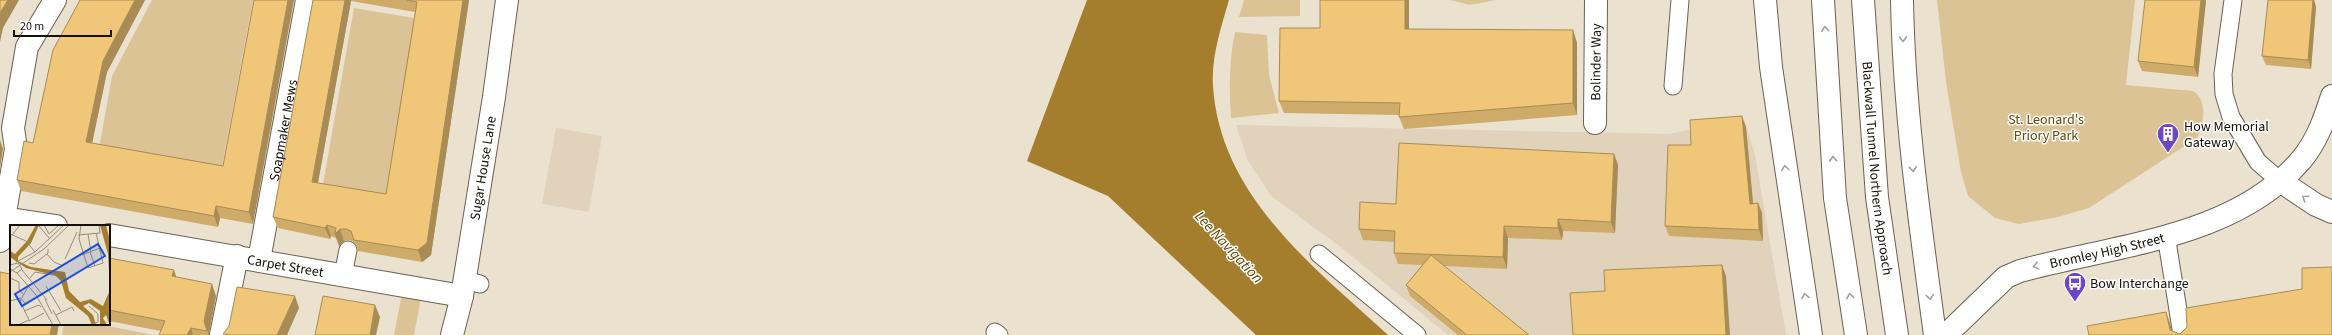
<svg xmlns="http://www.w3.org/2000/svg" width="2332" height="335" font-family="'Source Sans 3',sans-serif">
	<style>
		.built { fill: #e1d3bb }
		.green { fill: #dcc395 }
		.water { fill: #a47d2d }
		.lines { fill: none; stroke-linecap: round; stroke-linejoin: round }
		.service-casing { stroke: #6a6152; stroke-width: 19 }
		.pedestrian-casing { stroke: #6a6152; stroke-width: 24 }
		.minor-casing { stroke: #6a6152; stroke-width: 24 }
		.tertiary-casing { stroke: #6a6152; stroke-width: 24 }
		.secondary-casing { stroke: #6a6152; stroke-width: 24 }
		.trunk-casing { stroke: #6a6152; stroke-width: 24 }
		.service { stroke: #fff; stroke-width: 17 }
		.pedestrian { stroke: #fff; stroke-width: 22 }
		.minor { stroke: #fff; stroke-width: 22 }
		.tertiary { stroke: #fff; stroke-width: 22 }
		.secondary { stroke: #fff; stroke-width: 22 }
		.trunk { stroke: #fff; stroke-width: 22 }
		.wall { fill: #ceab68; fill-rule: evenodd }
		.shaded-wall { fill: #a88b55 }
		.building { fill: #f0c779; stroke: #a88b55 }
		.oneway { stroke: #a19f9d }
		.labels { text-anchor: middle; stroke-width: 3; stroke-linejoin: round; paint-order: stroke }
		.street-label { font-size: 14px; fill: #131009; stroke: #fff }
		.park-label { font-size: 14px; fill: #65490b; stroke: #fff }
		.poi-label { font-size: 14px; fill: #131009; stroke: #fff; text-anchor: start }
		.water-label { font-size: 15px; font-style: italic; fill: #5f4402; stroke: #fff }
		.inset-road { fill: none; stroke: #958d80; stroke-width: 1 }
		.view { fill: #1d4ed8; fill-opacity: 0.15; stroke: #1d4ed8; stroke-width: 2 }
		.inset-edge { fill: none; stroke: #131009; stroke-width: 2 }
	</style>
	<rect width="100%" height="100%" fill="#ebe1cf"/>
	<g class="built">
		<polygon points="1744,119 1755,155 1786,335 1448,335 1342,248 1271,196 1248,161 1236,125 1668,134"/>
		<polygon points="556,128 602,136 589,212 542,204"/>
	</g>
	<g class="green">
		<polygon points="152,0 253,0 221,172 99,149 112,76"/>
		<polygon points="1244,0 1300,0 1300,16 1239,17"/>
		<polygon points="1450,0 1496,0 1470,5"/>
		<path d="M1937 0H2135L2126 85 2193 91C2208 100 2204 124 2197 138L2089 208 2058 217 2019 224 1995 218 1968 196 1961 172 1946 82Z"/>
		<polygon points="354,8 420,19 387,201 322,190"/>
		<path d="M1235 32 1267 35 1269 75 1279 113 1231 118C1229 88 1229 61 1235 32Z"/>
		<polygon points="402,294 421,298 414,335 394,335"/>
		<polygon points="64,324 98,324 153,335 62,335"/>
	</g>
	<path class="water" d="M1087 0H1229C1221 28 1211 57 1213 86 1220 196 1314 267 1388 335H1256L1108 196 1027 161Z"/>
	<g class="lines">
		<g class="service-casing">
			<g id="service">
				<polyline points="2233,0 2223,74 2224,94 2231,117 2258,162 2280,181"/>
				<polyline points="1673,86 1680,0"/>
				<polyline points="2166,235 2182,335"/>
				<polyline points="1319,254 1417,335"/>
				<polyline points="343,275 348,250"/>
				<polyline points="464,280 480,284"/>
				<polyline points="995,332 999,335"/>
			</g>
		</g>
		<g class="pedestrian-casing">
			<g id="pedestrian">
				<polyline points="0,241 16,149 13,128 27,47 55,0"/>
				<path id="s1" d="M259 260 307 0"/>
				<polyline points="221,335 237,256"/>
			</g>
		</g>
		<g class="minor-casing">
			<g id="minor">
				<path id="s2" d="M1595 123 1596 0"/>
				<polyline points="4,218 56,226"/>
				<path id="s3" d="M109 235 462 296"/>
				<path id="s4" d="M452 335 462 296 494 97 507 0"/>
			</g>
		</g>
		<g class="tertiary-casing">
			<polyline id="tertiary" points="2280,181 2316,205 2332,212"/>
		</g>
		<g class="secondary-casing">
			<g id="secondary">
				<path id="s5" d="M1946 335 2006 277 2020 271C2114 245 2236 238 2302 159 2317 141 2325 118 2332 96"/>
			</g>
		</g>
		<g class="trunk-casing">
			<g id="trunk">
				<polyline points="1765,0 1771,67 1811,335"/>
				<polyline points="1823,0 1835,198 1856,335"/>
				<path id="s6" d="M1863 0 1877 197 1897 335"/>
				<path d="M1902 0C1904 112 1920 224 1935 335"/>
			</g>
		</g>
		<use href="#service" class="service"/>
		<use href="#pedestrian" class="pedestrian"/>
		<use href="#minor" class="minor"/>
		<use href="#tertiary" class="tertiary"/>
		<use href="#secondary" class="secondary"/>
		<use href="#trunk" class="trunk"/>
	</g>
	<g class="wall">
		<polygon points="80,0 145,0 107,72 92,143 223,166 254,0 253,224 220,218 218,227 21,191 17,180 33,143"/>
		<path d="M313 0H469L431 255 422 262 358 251 355 243 350 240 344 241 339 246 336 238 331 236 330 239 278 228 273 217ZM351 1 415 12 386 194 318 183Z"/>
		<polygon points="1409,0 1409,29 1573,30 1577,43 1577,115 1404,129 1399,117 1399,115 1284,113 1279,101 1320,28"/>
		<polygon points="2206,0 2198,77 2142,71 2138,61"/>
		<polygon points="2268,0 2314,0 2316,7 2311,69 2266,65 2262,56"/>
		<polygon points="1746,127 1753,203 1758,203 1762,213 1763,241 1669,236 1665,226 1691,145"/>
		<polygon points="1614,154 1618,165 1615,233 1563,231 1562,240 1508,238 1507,269 1444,266 1529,335 1458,335 1410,296 1406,285 1422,265 1398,264 1394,253 1394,242 1363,240 1359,229 1396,204"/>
		<polygon points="109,258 176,277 216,296 209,333 209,335 159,335 161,331 109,321"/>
	</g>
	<g class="shaded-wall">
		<polygon points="8,0 19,0 3,28 0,42 0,13"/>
		<polygon points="135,0 145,0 107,72 90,153 86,142 103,61"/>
		<polygon points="288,0 294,0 253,224 249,212"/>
		<polygon points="345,0 351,0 351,1 316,193 312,182"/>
		<polygon points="463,0 469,0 431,255 422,262 418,250"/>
		<polygon points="1405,0 1409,0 1409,41 1405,29"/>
		<polygon points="2201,0 2206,0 2198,77 2194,67"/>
		<polygon points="2313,0 2314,0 2316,7 2311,69 2308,60"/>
		<polygon points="1573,30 1577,43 1577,115 1573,103"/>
		<polygon points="1742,116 1746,127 1754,214 1750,204"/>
		<polygon points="0,140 3,149 0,168"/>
		<polygon points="1614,154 1618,165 1615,233 1611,222"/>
		<polygon points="1758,203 1762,213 1763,241 1759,230"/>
		<polygon points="216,206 220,218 218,227 214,216"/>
		<polygon points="1558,219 1563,231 1562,240 1558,228"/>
		<polygon points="327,225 331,236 330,239 325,228"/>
		<polygon points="1504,226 1508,238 1507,269 1503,257"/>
		<polygon points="340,229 344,241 339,246 335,234"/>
		<polygon points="1722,265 1726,276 1730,335 1726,335"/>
		<polygon points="174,270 178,282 172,276"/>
		<polygon points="212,284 216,296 209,333 209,335 204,321"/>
		<polygon points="295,296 299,308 287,335 277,335"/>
		<polygon points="375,305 380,317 376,335 370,335"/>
		<polygon points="2166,312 2170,323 2173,335 2170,330"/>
		<polygon points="52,324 59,324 57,335 50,335"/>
		<polygon points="191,328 193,335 187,335"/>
	</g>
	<g class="building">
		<polygon points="0,0 8,0 0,13"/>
		<polygon points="80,0 135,0 103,61 86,142 223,166 254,0 288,0 249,212 216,206 214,216 17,180 24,141 33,143 53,50"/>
		<polygon points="313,0 345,0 312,182 386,194 417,2 407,0 463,0 427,243 418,250 354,240 351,231 346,229 340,229 335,234 336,228 327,225 325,228 273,217"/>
		<polygon points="1320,0 1405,0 1405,29 1573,30 1573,103 1399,117 1400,103 1279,101 1280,28 1320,28"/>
		<polygon points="2145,0 2201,0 2194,67 2138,61"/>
		<polygon points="2268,0 2313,0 2308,60 2262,56"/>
		<polygon points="1742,116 1750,204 1758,203 1759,230 1665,226 1668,145 1691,145 1690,120"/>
		<polygon points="1399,143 1614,154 1611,222 1558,219 1558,228 1504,226 1503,257 1394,253 1395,231 1359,229 1360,202 1396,204"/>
		<polygon points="1431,255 1529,335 1467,335 1406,285"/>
		<polygon points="109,258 174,270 172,276 212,284 204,321 207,331 191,328 187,335 159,335 165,321 109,310"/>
		<polygon points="1722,265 1726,335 1573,335 1570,293 1605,291 1604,270"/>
		<polygon points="2332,267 2332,335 2089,335 2087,326 2166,312 2170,330 2180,334 2187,327 2186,308 2302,289 2302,268"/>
		<polygon points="11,268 11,324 52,324 50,335 0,335 0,272 10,274"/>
		<polygon points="237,287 295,296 277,335 231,335 223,334 229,326"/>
		<polygon points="323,296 375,305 370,335 315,335"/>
	</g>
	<defs><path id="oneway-chevron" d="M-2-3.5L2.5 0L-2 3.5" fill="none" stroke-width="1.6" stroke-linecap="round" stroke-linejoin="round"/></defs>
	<g class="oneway">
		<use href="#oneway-chevron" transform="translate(1825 29) rotate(-94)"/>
		<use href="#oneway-chevron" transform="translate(1903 39) rotate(89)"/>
		<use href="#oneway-chevron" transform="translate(1833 159) rotate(-94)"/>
		<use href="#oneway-chevron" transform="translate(1785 168) rotate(-98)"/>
		<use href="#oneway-chevron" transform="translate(1913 169) rotate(85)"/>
		<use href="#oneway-chevron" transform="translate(2305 198) rotate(-145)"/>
		<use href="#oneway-chevron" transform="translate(2036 266) rotate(165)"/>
		<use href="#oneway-chevron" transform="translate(1805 296) rotate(-99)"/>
		<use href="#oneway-chevron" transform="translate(1850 296) rotate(-99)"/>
		<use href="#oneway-chevron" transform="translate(1930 297) rotate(82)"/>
	</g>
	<defs>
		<g id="building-pin" transform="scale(1.15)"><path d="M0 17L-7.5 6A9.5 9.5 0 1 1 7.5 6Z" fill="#6b48c0" stroke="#fff"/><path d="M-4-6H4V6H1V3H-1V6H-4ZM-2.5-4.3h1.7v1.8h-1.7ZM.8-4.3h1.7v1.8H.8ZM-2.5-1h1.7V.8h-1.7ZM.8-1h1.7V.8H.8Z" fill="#fff"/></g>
		<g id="bus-pin" transform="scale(1.15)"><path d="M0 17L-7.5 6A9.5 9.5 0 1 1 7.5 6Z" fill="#6b48c0" stroke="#fff"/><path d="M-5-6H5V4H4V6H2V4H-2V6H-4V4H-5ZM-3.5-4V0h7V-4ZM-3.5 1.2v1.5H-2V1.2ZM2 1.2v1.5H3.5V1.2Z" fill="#fff"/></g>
	</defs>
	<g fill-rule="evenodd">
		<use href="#building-pin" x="2168" y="134"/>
		<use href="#bus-pin" x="2075" y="283"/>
	</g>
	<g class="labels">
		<g class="street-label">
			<text dy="5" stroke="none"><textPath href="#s2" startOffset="61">Bolinder Way</textPath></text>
			<text dy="5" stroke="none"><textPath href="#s1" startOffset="132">Soapmaker Mews</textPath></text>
			<text dy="5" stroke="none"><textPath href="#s4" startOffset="170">Sugar House Lane</textPath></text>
			<text dy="5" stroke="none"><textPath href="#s6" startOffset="169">Blackwall Tunnel Northern Approach</textPath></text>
			<text dy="5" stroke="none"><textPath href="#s5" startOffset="188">Bromley High Street</textPath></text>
			<text dy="5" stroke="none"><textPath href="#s3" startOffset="179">Carpet Street</textPath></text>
		</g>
		<g class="park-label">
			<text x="2046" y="124">St. Leonard's<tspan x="2046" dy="16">Priory Park</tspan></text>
		</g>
		<g class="poi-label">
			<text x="2184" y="131">How Memorial<tspan x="2184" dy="16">Gateway</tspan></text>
			<text x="2090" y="288">Bow Interchange</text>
		</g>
		<g class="water-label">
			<text transform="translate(1229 247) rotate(47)" y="5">Lee Navigation</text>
		</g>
	</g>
	<g transform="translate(10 225)">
		<rect width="100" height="100" fill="#ebe1cf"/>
		<path d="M26 0H29L21 18 8 32V36L21 42 55 47 59 66 70 77 81 74 93 81 100 65V100L96 90 93 93 97 100H90V86L79 78 73 81 83 90 86 100H82L78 91 56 73 51 56 46 51 16 43 0 32V26L5 29 17 16ZM90 0H96L100 16V63L98 29Z" fill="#a47d2d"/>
		<path class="inset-road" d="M34 0 39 9 49 0M71 0 69 14 78 43M29 1 40 14M0 9 16 16 25 27M78 9 81 27M2 10 10 0M68 10 90 8 89 0M80 27 85 41M37 29 44 37 53 41M72 30 90 23M55 34 67 7M6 37 25 27 54 0M19 38 24 39 38 28V24M0 40 8 38 12 44 7 48 0 44M78 43 93 38 86 8M12 45 37 75M0 47 34 24 59 0M7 48 26 70 43 100M0 53 9 57V64L13 69M20 53 25 47 43 50M36 61 51 86M35 74 42 89M0 76 11 73 16 80M43 85 51 100M14 86 29 80 31 82M46 90 62 82 64 86M19 96 34 88M8 100 19 95 10 76 19 60M78 100 88 97V89L79 81"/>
		<path class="view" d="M88 19 95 31 12 81 5 69Z"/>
		<rect width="100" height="100" class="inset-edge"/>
	</g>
	<path d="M14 30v6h97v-6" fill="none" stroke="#131009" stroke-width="2"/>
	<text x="20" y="30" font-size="12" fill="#131009" stroke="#ffffff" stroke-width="3" paint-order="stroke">20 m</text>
</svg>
